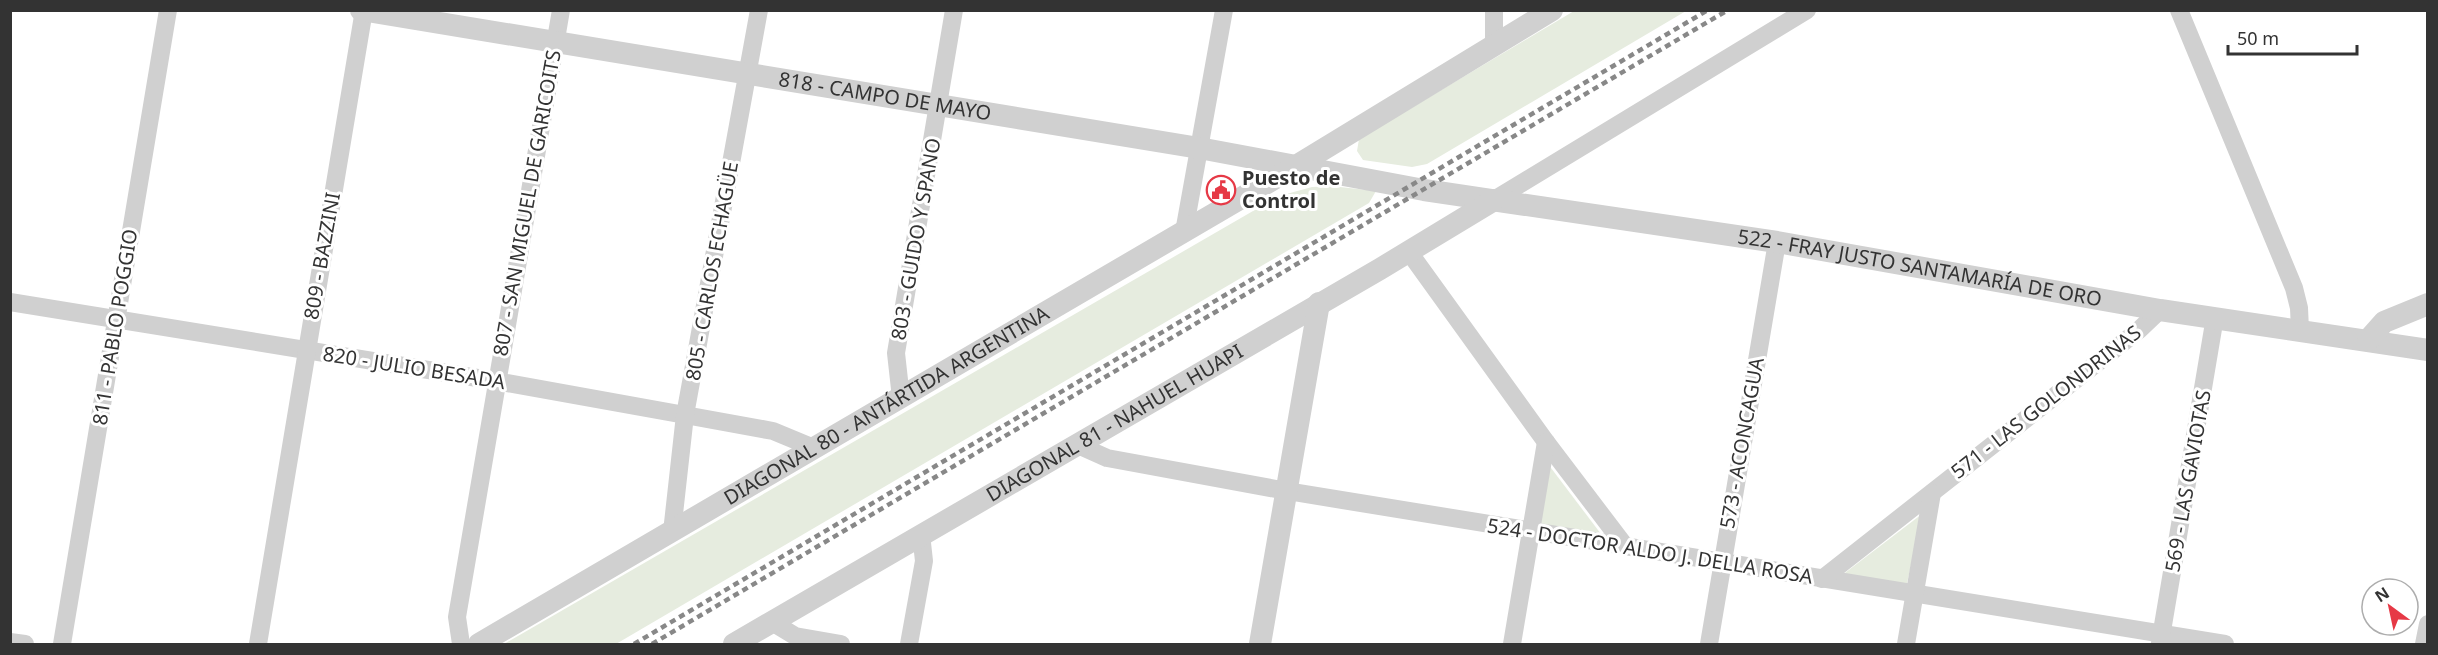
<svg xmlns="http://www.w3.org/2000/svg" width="2438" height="655" font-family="'Noto Sans',sans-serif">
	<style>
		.green { fill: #e6ecdf }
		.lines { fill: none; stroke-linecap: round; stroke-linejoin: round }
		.minor { stroke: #d0d0d0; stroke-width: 18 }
		.tertiary { stroke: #d0d0d0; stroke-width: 22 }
		.rail { stroke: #888; stroke-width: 4.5; stroke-dasharray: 6 4.5; stroke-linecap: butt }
		.labels { text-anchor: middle; stroke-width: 6; stroke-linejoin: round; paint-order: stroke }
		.street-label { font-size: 20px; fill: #333; stroke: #fff }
		.poi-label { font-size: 20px; font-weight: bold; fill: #333; stroke: #fff; text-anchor: start }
	</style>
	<rect width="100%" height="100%" fill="#fff"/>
	<g class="green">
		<polygon points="1574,11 1686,11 1427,164 1412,167 1363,160 1357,151 1359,139"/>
		<polygon points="1331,186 1376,191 1369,203 616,644 504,644 1279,196 1312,187"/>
		<polygon points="1548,464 1601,534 1539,525"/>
		<polygon points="1922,514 1906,588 1837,579"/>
	</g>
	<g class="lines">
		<g class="minor">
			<polyline points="1494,10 1494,44"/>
			<polyline points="2179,10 2294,288 2299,308 2300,330"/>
			<polyline points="1494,200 1807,10"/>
			<polyline points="1184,232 1224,10"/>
			<polyline points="1409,252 1546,442 1625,546"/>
			<polyline points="10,302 496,381 685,415 773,431 814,448"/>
			<polyline points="901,398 896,353 954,10"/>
			<polyline points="1078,445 1107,458 1287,491 2225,644"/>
			<polyline points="672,532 685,415 759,10"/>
			<polyline points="1822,579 2139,330 2160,310"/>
			<polyline points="772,622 795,636 841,644"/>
			<polyline points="10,642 25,644"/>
			<polyline points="2160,643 2215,317"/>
			<polyline points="62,644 168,10"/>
			<polyline points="258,644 364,10"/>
			<polyline points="461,644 457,617 561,10"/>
			<polyline points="909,644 924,561 921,534"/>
			<polyline points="1512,644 1546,442"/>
			<polyline points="1709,644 1777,242"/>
			<polyline points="1906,644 1932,493"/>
			<polyline points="2424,644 2428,624"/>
		</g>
		<g class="tertiary">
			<path id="s1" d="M361 10 1199 148 1424 190 1777 242 2160 310 2428 350"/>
			<polyline points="2368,340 2384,322 2428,304"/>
			<path id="s2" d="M479 644 1296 166 1552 10"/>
			<path id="s3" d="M734 644 1380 269 1494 200"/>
			<polyline points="1260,644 1319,303"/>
		</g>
		<g class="rail">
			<polyline points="634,644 1708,10"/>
			<polyline points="652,644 1728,10"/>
		</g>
	</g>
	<defs>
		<g id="civic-ring" transform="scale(1.5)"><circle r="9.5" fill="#fff" stroke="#e63946" stroke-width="1.5"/><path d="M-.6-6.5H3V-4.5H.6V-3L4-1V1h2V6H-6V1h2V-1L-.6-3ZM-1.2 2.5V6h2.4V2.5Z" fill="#e63946"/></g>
	</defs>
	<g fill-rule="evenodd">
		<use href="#civic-ring" x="1221" y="190"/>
	</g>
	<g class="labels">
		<g class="street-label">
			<text dy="7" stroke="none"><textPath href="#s1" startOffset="531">818 - CAMPO DE MAYO</textPath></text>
			<text transform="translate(527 203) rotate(-80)" y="7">807 - SAN MIGUEL DE GARICOITS</text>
			<text transform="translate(916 239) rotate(-80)" y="7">803 - GUIDO Y SPANO</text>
			<text transform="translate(322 256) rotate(-80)" y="7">809 - BAZZINI</text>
			<text dy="7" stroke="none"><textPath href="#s1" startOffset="1580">522 - FRAY JUSTO SANTAMARÍA DE ORO</textPath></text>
			<text transform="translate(712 271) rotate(-80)" y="7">805 - CARLOS ECHAGÜE</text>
			<text transform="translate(115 327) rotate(-81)" y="7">811 - PABLO POGGIO</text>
			<text transform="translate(414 368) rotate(9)" y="7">820 - JULIO BESADA</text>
			<text transform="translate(2046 402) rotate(-38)" y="7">571 - LAS GOLONDRINAS</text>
			<text dy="7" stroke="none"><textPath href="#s2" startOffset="472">DIAGONAL 80 - ANTÁRTIDA ARGENTINA</textPath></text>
			<text dy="7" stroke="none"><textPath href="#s3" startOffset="440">DIAGONAL 81 - NAHUEL HUAPI</textPath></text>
			<text transform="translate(1742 443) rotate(-80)" y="7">573 - ACONCAGUA</text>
			<text transform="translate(2188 481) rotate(-80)" y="7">569 - LAS GAVIOTAS</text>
			<text transform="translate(1650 551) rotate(9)" y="7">524 - DOCTOR ALDO J. DELLA ROSA</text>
		</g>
		<g class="poi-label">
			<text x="1242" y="185">Puesto de<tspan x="1242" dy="23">Control</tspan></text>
		</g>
	</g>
	<rect width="2438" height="655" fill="none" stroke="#333333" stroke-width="24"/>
	<g transform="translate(2390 607) rotate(327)"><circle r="28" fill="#ffffff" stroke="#adadad" stroke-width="1.5"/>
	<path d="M0-4.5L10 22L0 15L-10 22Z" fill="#e63946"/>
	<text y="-9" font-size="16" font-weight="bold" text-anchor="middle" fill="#333333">N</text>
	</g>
	<path d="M2228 45v9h129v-9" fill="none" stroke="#333333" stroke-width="3"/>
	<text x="2237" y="45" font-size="18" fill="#333333" stroke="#ffffff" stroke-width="4.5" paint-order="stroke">50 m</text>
</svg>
